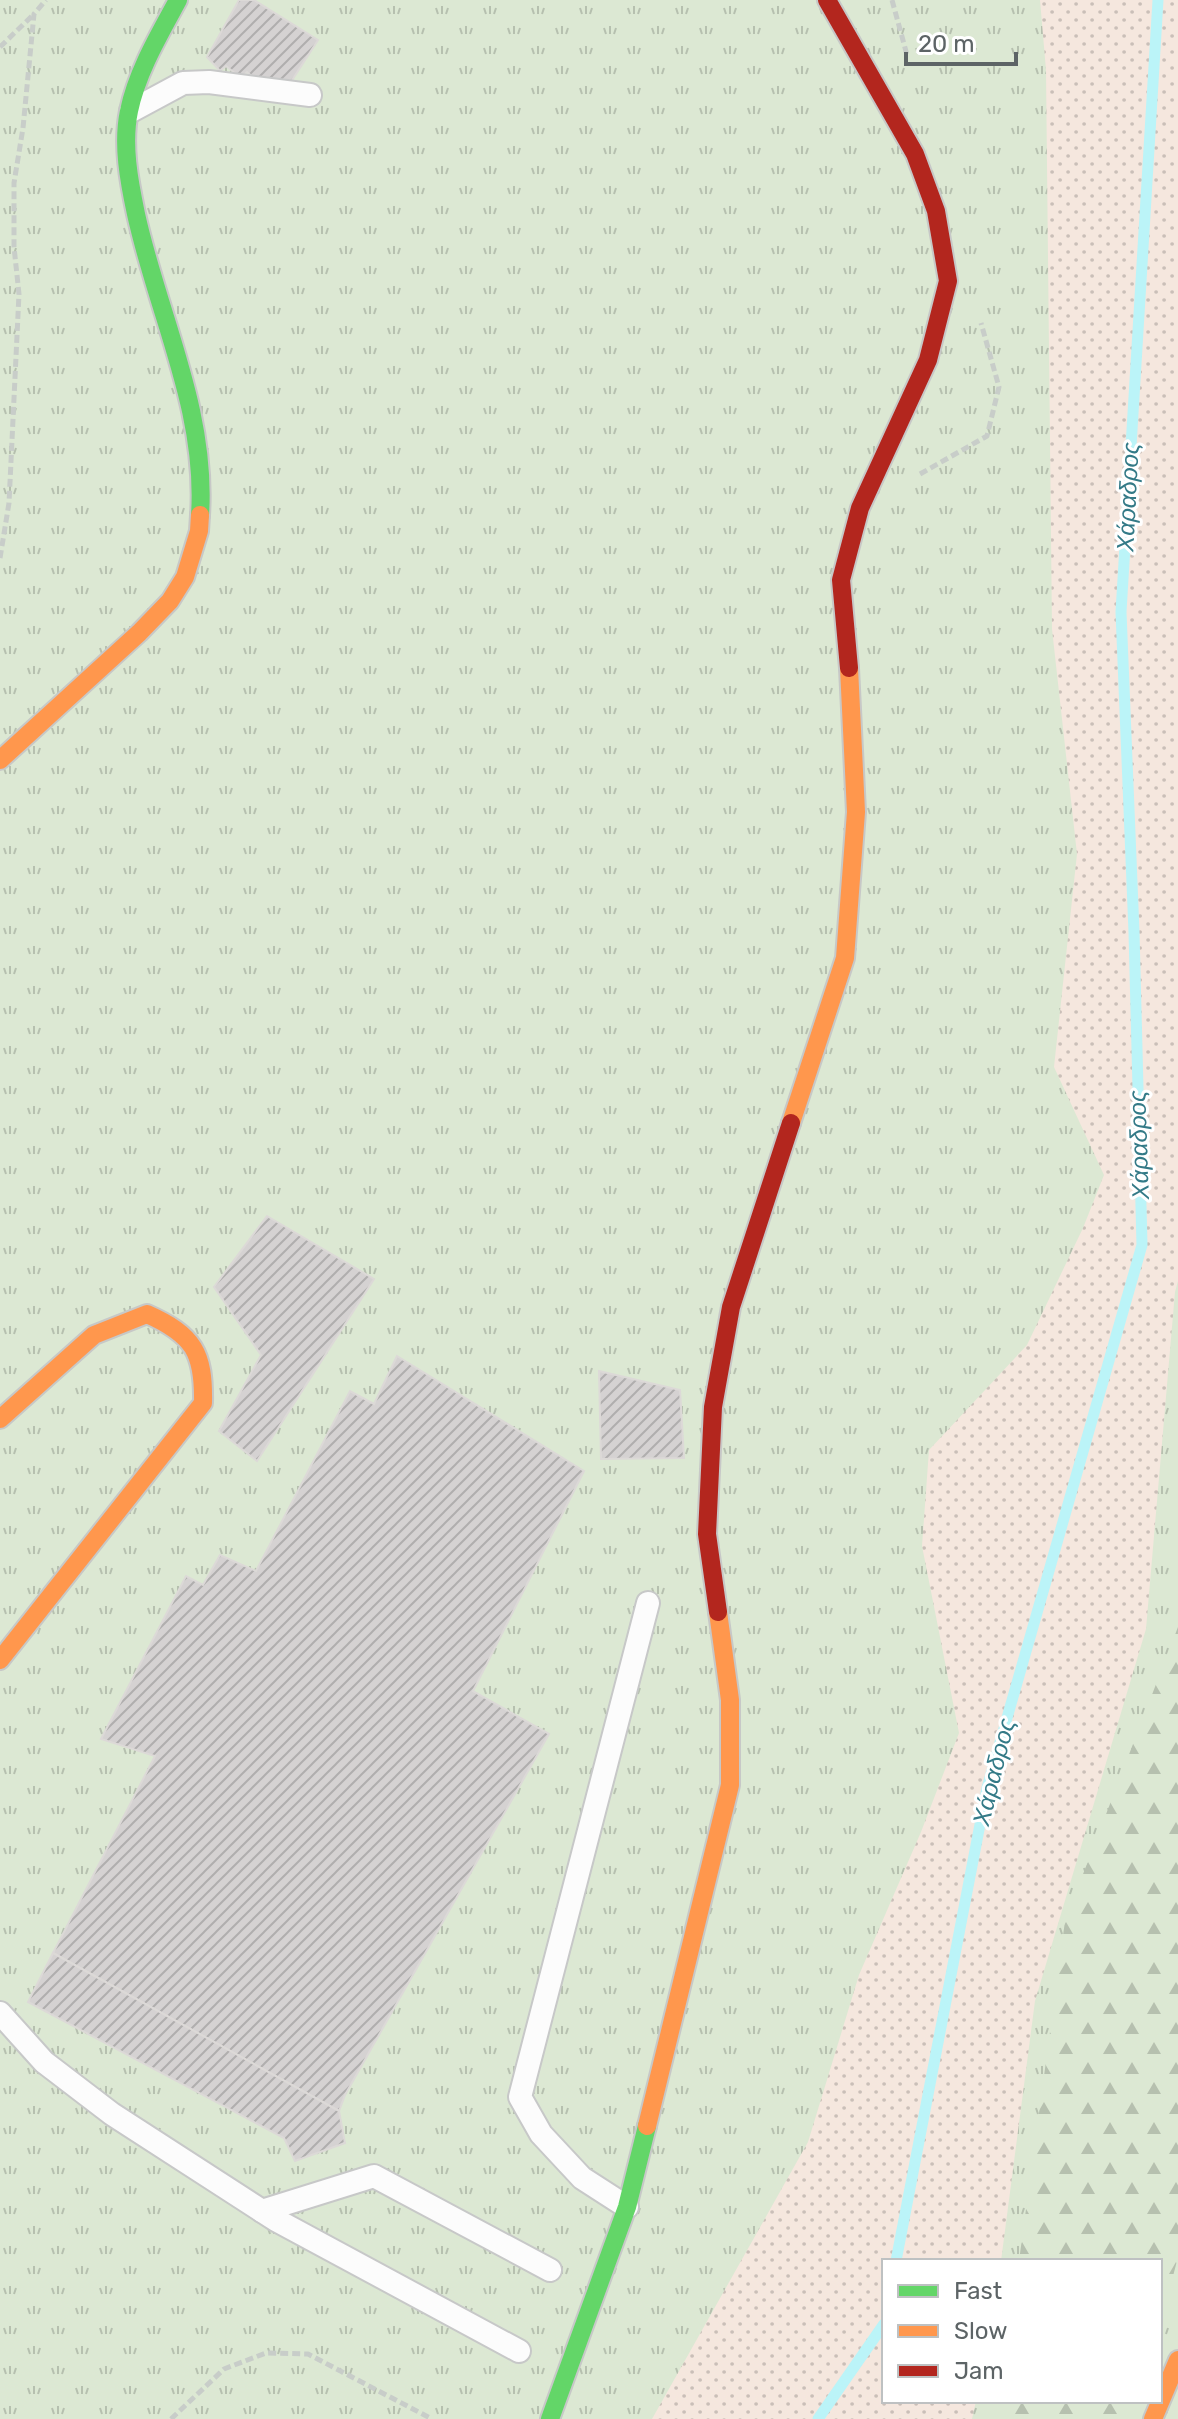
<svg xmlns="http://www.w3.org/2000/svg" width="1178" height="2419" font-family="Rubik,sans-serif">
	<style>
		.grass { fill: url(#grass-tufts); fill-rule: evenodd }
		.forest { fill: url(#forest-firs) }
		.sand { fill: url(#sand-dots) }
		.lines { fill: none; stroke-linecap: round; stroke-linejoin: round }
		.stream { stroke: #bbf4f8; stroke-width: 11 }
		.building { fill: url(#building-hatch); stroke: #dcd9d7; stroke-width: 2 }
		.lane-casing { stroke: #c7c8c8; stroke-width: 26 }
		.fast-casing { stroke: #c7c8c7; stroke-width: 22 }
		.slow-casing { stroke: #c7c8c7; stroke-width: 22 }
		.jam-casing { stroke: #c7c8c7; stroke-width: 22 }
		.path { stroke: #c8cdc9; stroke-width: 5; stroke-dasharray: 8 4; stroke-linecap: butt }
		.lane { stroke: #fcfcfc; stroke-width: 22 }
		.fast { stroke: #63d668; stroke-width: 18 }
		.slow { stroke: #ff974d; stroke-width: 18 }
		.jam { stroke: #b3261e; stroke-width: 18 }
		.labels { text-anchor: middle; stroke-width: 6; stroke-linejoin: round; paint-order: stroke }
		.water-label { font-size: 24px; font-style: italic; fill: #337a87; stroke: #fff }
	</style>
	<defs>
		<pattern id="grass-tufts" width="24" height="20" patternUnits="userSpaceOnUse" patternTransform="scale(2)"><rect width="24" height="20" fill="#dce8d3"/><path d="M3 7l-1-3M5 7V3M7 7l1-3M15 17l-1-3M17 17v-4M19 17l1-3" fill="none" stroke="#b6c0af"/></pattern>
		<pattern id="forest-firs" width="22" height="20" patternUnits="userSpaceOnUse" patternTransform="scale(2)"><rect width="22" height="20" fill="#dce8d3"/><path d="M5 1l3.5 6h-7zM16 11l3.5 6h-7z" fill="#b6c0af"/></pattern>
		<pattern id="sand-dots" width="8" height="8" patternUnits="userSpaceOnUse" patternTransform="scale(2)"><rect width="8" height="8" fill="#f5e7de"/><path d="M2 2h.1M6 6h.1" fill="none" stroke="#cabfb8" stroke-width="1.8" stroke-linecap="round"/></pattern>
		<pattern id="building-hatch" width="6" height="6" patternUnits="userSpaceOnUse" patternTransform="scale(2)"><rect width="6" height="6" fill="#d5d2d2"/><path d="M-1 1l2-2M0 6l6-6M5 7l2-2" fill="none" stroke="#b0aeae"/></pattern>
	</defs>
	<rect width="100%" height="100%" fill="#edeae8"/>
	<path class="grass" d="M0 0H1178V2419H0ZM884 2261H1160V2401H884Z"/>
	<g class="forest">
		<polygon points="1178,1627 1178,2257 1160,2326 1160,2261 1019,2261 1065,1921"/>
		<polygon points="999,2401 1139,2401 1131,2419 996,2419"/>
	</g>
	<polygon class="sand" points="1040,0 1178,0 1178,1281 1175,1292 1146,1629 1035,2001 1001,2261 884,2261 884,2401 976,2401 972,2419 652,2419 808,2142 859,1975 921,1832 959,1733 922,1546 929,1450 1027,1345 1083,1228 1104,1175 1054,1067 1077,854 1052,629 1046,70"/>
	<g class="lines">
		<g class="stream">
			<polyline points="896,2261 987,1788 1142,1245 1134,932 1121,612 1158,0"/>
			<polyline points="818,2419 884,2324"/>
		</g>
	</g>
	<g class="building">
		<polygon points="239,0 254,0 318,40 285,91 267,77 261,84 247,72 241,78 226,66 220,71 207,57"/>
		<polygon points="267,1216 374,1279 257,1461 219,1431 261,1355 214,1287"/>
		<polygon points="397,1356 584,1471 473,1691 549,1734 345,2095 339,2111 53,1953 155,1756 101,1739 186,1576 203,1585 220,1555 256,1571 350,1391 374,1404"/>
		<polygon points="599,1371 680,1390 684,1458 601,1459"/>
		<polygon points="53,1953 339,2111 345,2143 295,2161 284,2138 28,2002"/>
	</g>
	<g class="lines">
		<g class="lane-casing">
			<g id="lane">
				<polyline points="131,111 183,83 209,82 310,95"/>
				<polyline points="0,2013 44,2062 112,2114 276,2220 519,2351"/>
				<polyline points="627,2207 582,2178 541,2134 520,2097 648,1603"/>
				<polyline points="262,2211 374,2176 550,2270"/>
			</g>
		</g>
		<g class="fast-casing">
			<g id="fast">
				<path d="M178 0C159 35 137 72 129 111 122 144 129 181 136 214 158 315 207 410 200 515"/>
				<polyline points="550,2419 627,2207 647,2126"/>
			</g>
		</g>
		<g class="slow-casing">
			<g id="slow">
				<polyline points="0,760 139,633 170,601 185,577 199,531 200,515"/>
				<polyline points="791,1123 845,958 856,812 849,668"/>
				<path d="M0 1419 94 1335 147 1314C194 1335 204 1353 203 1403L0 1660"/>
				<polyline points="647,2126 730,1785 730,1700 718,1612"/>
				<polyline points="1153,2419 1178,2360"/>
			</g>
		</g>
		<g class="jam-casing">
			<g id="jam">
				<polyline points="827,0 915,154 936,211 948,281 928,360 860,508 841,580 849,668"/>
				<polyline points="718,1612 707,1534 713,1407 731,1307 791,1123"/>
			</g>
		</g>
		<g class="path">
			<polyline points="892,0 907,55"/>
			<polyline points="0,47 33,15"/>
			<polyline points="920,474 987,436 999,387 981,323"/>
			<polyline points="0,558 9,503 19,294 14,247 14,183 23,128 34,14 46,0"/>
			<polyline points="171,2419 224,2369 266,2353 308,2354 432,2419"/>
		</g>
		<use href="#lane" class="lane"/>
		<use href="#fast" class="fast"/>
		<use href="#slow" class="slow"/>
		<use href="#jam" class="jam"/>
	</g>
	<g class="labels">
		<g class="water-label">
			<text transform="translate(1128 497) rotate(-87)" y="8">Χάραδρος</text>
			<text transform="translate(1139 1145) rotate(-92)" y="8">Χάραδρος</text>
			<text transform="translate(994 1772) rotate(-76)" y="8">Χάραδρος</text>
		</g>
	</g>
	<rect x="882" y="2259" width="280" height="144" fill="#ffffff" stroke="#bec1c2" stroke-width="2"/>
	<rect x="898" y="2285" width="40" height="12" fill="#63d668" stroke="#bec1c2" stroke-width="2"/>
	<text x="954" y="2299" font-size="24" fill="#5d6466">Fast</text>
	<rect x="898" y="2325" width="40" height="12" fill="#ff974d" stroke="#bec1c2" stroke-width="2"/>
	<text x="954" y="2339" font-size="24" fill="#5d6466">Slow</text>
	<rect x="898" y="2365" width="40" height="12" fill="#b3261e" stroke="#bec1c2" stroke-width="2"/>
	<text x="954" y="2379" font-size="24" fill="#5d6466">Jam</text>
	<path d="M906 52v12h110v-12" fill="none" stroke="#5d6466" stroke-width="4"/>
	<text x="918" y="52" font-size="24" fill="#5d6466" stroke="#ffffff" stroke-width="6" paint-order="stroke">20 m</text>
</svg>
